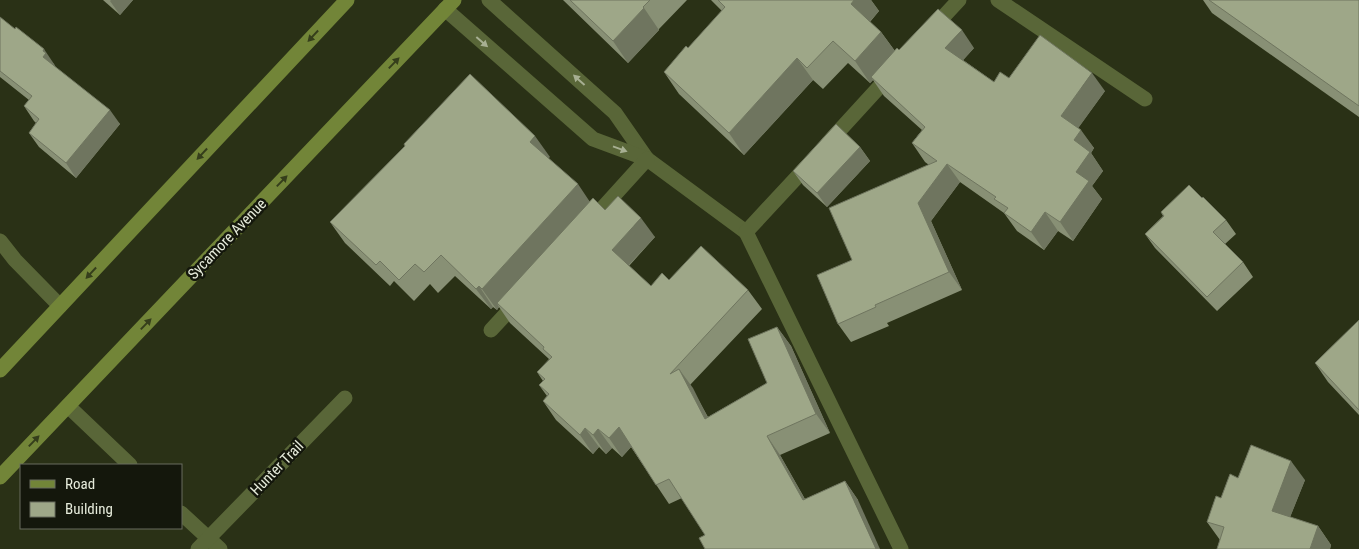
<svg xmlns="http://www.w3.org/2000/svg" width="1359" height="549" font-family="'Roboto Condensed',sans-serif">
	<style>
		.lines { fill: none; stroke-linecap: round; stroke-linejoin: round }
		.lane { stroke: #596638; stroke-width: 15 }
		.street { stroke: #596638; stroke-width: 15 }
		.secondary { stroke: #728538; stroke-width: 15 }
		.wall { fill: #889075 }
		.shaded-wall { fill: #6f755f }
		.building { fill: #9ea788; stroke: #6f755f }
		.oneway { fill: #353e1b }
		.oneway2 { fill: #a7af92 }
		.labels { text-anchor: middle; stroke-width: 5; stroke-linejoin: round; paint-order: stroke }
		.street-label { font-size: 15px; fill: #e6ebdb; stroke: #14170c }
	</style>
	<rect width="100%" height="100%" fill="#2a3116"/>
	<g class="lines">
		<polyline class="lane" points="0,241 15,260 60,306"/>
		<g class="street">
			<polyline points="489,0 615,113 647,159"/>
			<polyline points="998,0 1145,99"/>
			<polyline points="445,9 593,139 647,159 746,232"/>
			<polyline points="932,29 959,0"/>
			<polyline points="828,143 892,73"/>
			<polyline points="811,162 746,232 901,549"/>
			<polyline points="589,223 647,159"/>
			<polyline points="491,330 518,301"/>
			<polyline points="68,406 130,465"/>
			<polyline points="181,513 220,549"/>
			<polyline points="198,549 345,398"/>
		</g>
		<g class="secondary">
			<polyline points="0,370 347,0"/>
			<polyline points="0,477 454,0"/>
		</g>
	</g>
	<g class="wall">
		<polygon points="103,0 133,0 120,15"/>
		<polygon points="563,0 687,0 659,29 659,30 628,63"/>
		<polygon points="711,0 871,0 879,11 870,22 881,32 895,51 899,50 974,48 963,60 994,82 1009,78 1105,91 1078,128 1094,148 1091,153 1103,171 1092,186 1102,199 1073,241 1058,231 1044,250 1017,231 1004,213 960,182 931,221 962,290 887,323 889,326 851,342 838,324 852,260 929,165 925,162 912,143 922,130 884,96 873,80 870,83 848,63 823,89 813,80 744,155 679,94 664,72 688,48 722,11"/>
		<polygon points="1203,0 1359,0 1359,117 1212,13"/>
		<polygon points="0,17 54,64 55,67 120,124 76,178 39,147 29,133 36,123 34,121 24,106 29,100 0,77"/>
		<polygon points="860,147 870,161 827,207 803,185 793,171"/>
		<polygon points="550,157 548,158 590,202 655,237 629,266 651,286 669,280 748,290 762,309 690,385 708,417 767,383 777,327 791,346 830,433 780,455 805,499 845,481 858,500 705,535 682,498 669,504 631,447 622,457 612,448 606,454 599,447 593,454 556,420 543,401 547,396 539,385 543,381 537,372 549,359 510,323 499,307 497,310 493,307 491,309 455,276 438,293 430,284 414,301 394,281 390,286 345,243 330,222"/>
		<polygon points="1202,198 1226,220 1236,234 1225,244 1243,262 1253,277 1217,311 1155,248 1145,234 1163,216 1161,212"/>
		<polygon points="1359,320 1359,415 1328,382 1315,363"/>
		<polygon points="1238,478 1305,480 1290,517 1318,526 1331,545 1330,549 1217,549 1220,540 1207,522"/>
	</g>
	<g class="shaded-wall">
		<polygon points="111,0 133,0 120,15 110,1"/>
		<polygon points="854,0 871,0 879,11 866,26 851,4"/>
		<polygon points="644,8 659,30 628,63 613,41"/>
		<polygon points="962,30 974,48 958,66 945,48"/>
		<polygon points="881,32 897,54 871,77 873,80 870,83 855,61"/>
		<polygon points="44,49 54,64 56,68 43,57 43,51"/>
		<polygon points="797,58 813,80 744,155 729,133"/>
		<polygon points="1092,73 1105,91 1074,134 1061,116"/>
		<polygon points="110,110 120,124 76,178 66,163"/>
		<polygon points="1081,130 1094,148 1091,153 1103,171 1092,186 1102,199 1073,241 1060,222 1076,172 1074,140"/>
		<polygon points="535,136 550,157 544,162 530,142"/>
		<polygon points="860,147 870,161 827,207 817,193"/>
		<polygon points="947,164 960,182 931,221 962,290 949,272 918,203"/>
		<polygon points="578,184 592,205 497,303 499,307 497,310 482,289"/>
		<polygon points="1045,212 1058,231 1044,250 1031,232"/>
		<polygon points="641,218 655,237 625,269 612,250"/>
		<polygon points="479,286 493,307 491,309 476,289"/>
		<polygon points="777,327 791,346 830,433 816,414"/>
		<polygon points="679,369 693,388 718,438 705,419"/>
		<polygon points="619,427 632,446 622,457 609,438"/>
		<polygon points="585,428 599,447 593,454 580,435"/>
		<polygon points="598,429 612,448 606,454 593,435"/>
		<polygon points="767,436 780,455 816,519 803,500"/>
		<polygon points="1291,461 1305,480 1285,530 1272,511"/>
		<polygon points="845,481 858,500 880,549 876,549"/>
		<polygon points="1318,526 1331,545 1330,549 1310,549"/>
	</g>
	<g class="building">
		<polygon points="570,0 650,0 643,7 644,8 613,41"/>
		<polygon points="718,0 854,0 851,4 881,32 855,61 833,41 807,68 797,58 729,133 664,72 686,46 688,48 725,7"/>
		<polygon points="1209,0 1359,0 1359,106"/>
		<polygon points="938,9 962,30 945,48 994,82 1000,72 1009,78 1040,35 1092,73 1061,116 1081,130 1074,140 1090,152 1076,172 1089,181 1060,222 1045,212 1031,232 1004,213 1008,208 994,199 996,197 947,164 918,203 949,272 875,305 876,307 838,324 817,275 852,260 829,208 937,161 912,143 925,127 871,77 897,48 899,50"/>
		<polygon points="0,17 15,29 16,27 44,49 43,51 46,53 43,57 110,110 66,163 29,133 39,119 24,106 32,96 0,71"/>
		<polygon points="470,74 535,136 530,142 578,184 482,289 479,286 476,289 441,255 424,272 415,264 399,280 380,261 376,265 330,222 405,146 404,144"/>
		<polygon points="836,124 860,147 817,193 793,171"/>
		<polygon points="1189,185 1202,198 1203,197 1226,220 1213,232 1243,262 1207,297 1145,234 1164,216 1161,212"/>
		<polygon points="618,196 641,218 612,250 651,286 662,273 669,280 701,246 748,290 670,374 679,369 705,419 767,383 748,339 777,327 816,414 767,436 803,500 845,481 876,549 705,549 699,538 705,535 669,479 656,485 619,427 609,438 598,429 593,435 585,428 580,435 543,401 549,394 539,385 545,379 537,372 552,357 543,349 544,347 497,303 593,198 605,210"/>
		<polygon points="1359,320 1359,410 1315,363"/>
		<polygon points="1251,445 1291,461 1272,511 1318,526 1310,549 1217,549 1224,527 1207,522 1216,496 1221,498 1230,474 1238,478"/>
	</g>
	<defs><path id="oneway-solid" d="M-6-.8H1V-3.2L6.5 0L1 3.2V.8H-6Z" transform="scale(1.25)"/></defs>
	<g class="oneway">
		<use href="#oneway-solid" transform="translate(313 36) rotate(133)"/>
		<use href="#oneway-solid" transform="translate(394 63) rotate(-46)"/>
		<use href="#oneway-solid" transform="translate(202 154) rotate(133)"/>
		<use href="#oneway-solid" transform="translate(282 181) rotate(-46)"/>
		<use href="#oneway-solid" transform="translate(91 273) rotate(133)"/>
		<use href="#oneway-solid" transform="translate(146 324) rotate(-46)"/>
		<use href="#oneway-solid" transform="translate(34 441) rotate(-46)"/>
	</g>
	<g class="oneway2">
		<use href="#oneway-solid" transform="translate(482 42) rotate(41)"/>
		<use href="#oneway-solid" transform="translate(579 80) rotate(-138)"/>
		<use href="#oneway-solid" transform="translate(620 149) rotate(20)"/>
	</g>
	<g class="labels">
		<g class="street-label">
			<text transform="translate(227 239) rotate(-46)" y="5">Sycamore Avenue</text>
			<text transform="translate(277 468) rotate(-46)" y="5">Hunter Trail</text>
		</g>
	</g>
	<rect x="20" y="464" width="162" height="65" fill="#14170c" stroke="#686c5f"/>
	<rect x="30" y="480" width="25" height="8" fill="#728538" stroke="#686c5f"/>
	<text x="65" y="489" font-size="15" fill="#e6ebdb">Road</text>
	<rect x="30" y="502" width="25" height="15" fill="#9ea788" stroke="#686c5f"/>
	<text x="65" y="514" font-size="15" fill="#e6ebdb">Building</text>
</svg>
